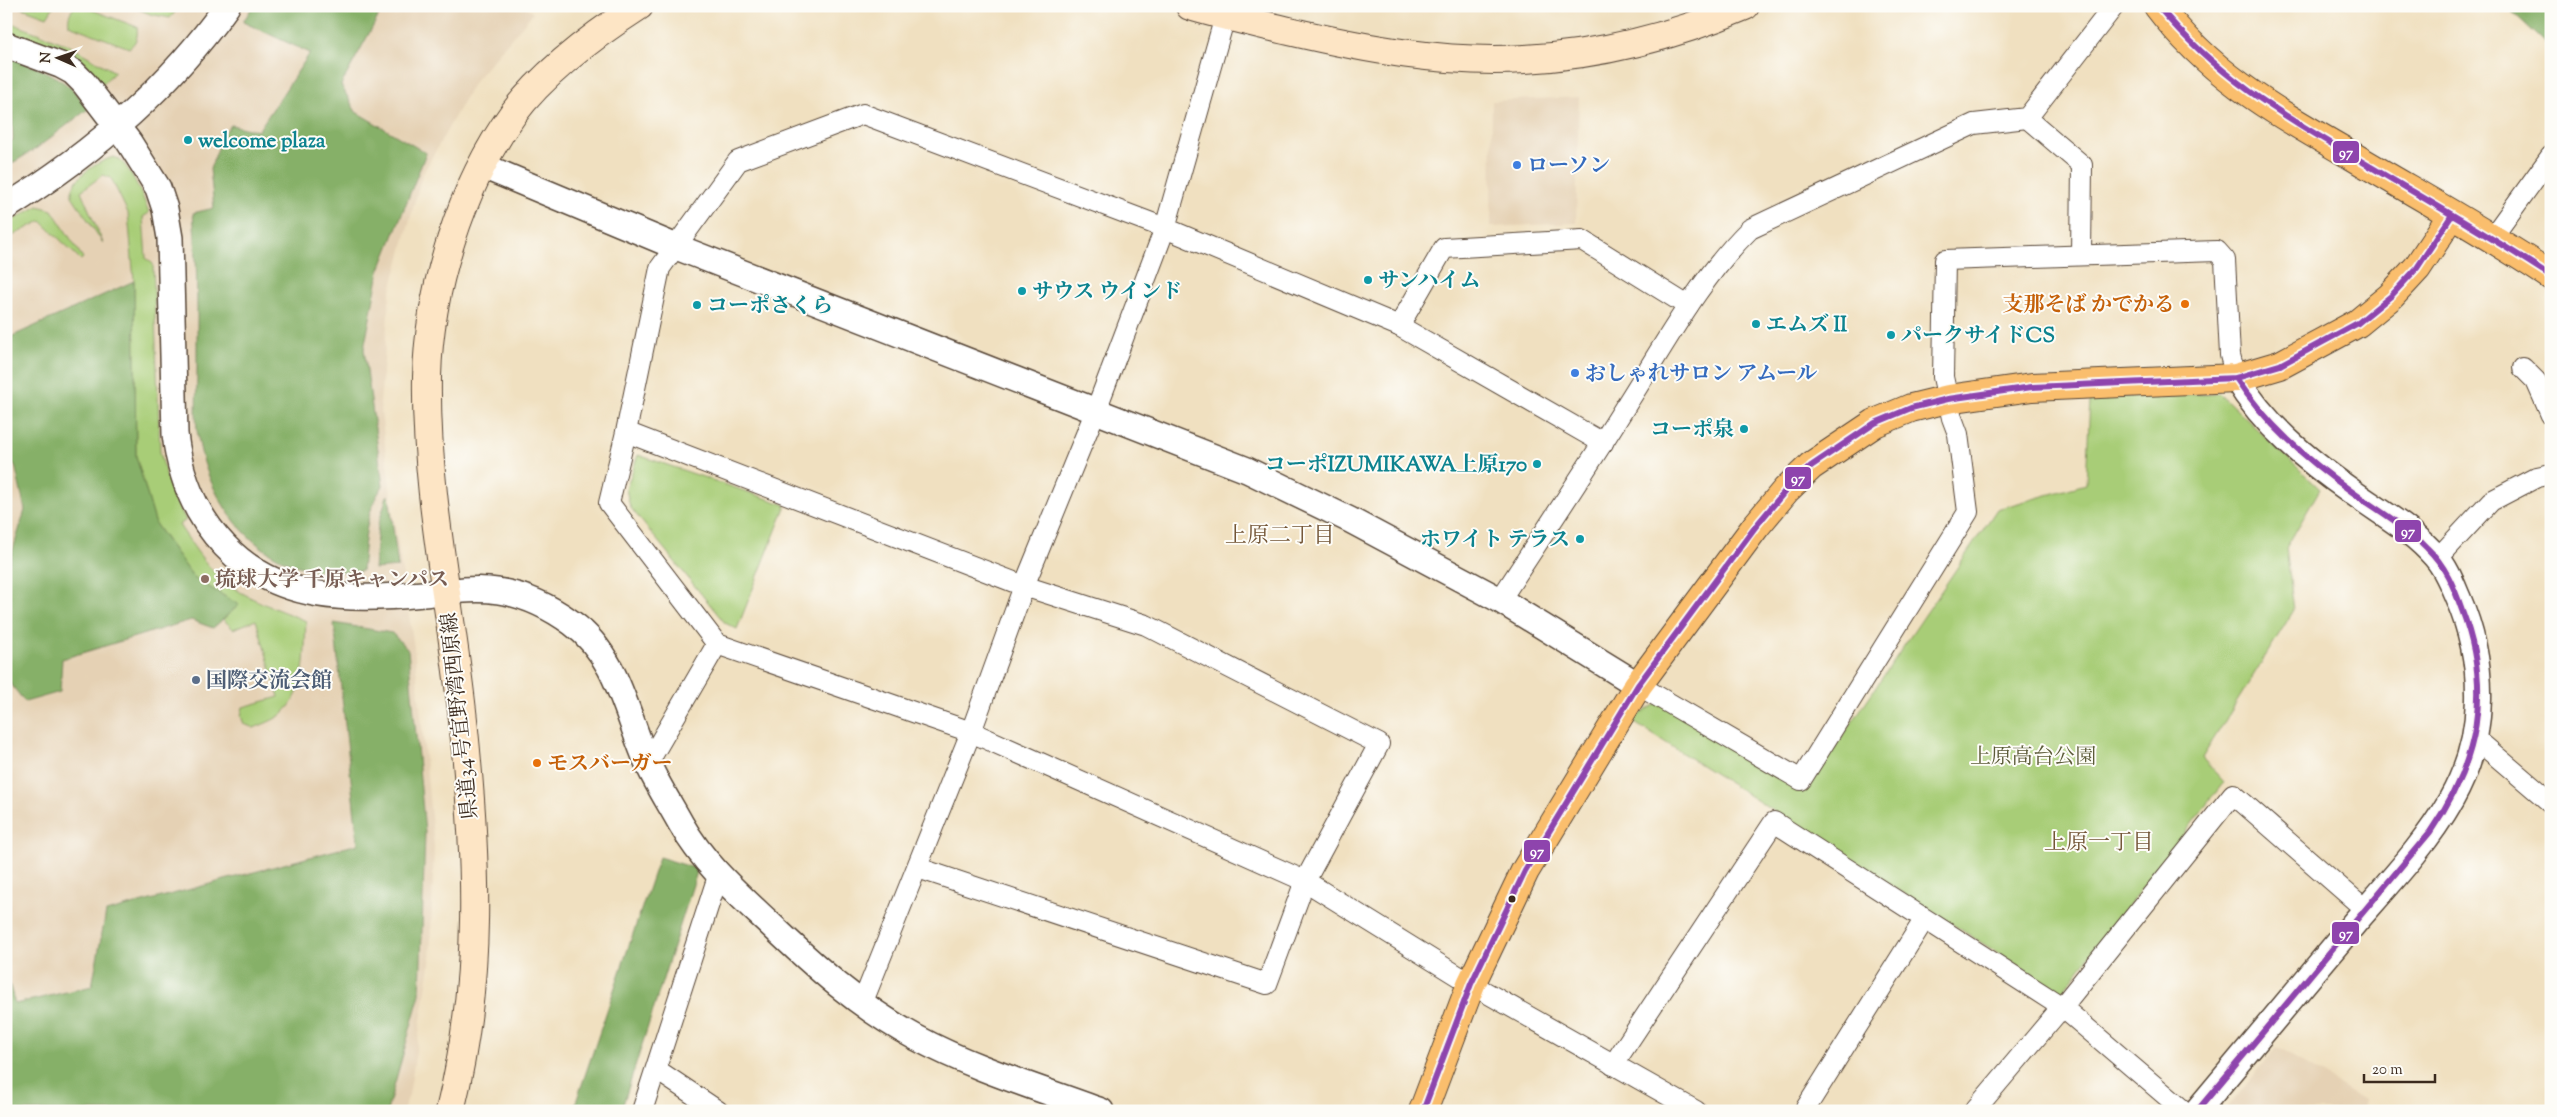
<svg xmlns="http://www.w3.org/2000/svg" width="2557" height="1117" font-family="'Sorts Mill Goudy','Noto Serif JP',serif">
	<style>
		.built { fill: #e5d1b4 }
		.green { fill: #a8cd77; stroke: #727c4a }
		.forest { fill: #86b068; stroke: #606d43 }
		.lines { fill: none; stroke-linecap: round; stroke-linejoin: round }
		.minor-casing { stroke: #564536; stroke-width: 22 }
		.tertiary-casing { stroke: #564536; stroke-width: 28 }
		.secondary-casing { stroke: #564536; stroke-width: 30 }
		.primary-casing { stroke: #564536; stroke-width: 30 }
		.minor { stroke: #fff; stroke-width: 20 }
		.tertiary { stroke: #fff; stroke-width: 25 }
		.secondary { stroke: #fde5c5; stroke-width: 28 }
		.primary { stroke: #fabe6d; stroke-width: 28 }
		.bus-1-casing { stroke: #fdfcf7; stroke-width: 10 }
		.bus-1 { stroke: #8e44ad; stroke-width: 6 }
		.culture-dot { fill: #0f9aa8; stroke: #fdfcf7; stroke-width: 2 }
		.shop-dot { fill: #3f7fe0; stroke: #fdfcf7; stroke-width: 2 }
		.food-dot { fill: #e8710a; stroke: #fdfcf7; stroke-width: 2 }
		.education-dot { fill: #8d6e63; stroke: #fdfcf7; stroke-width: 2 }
		.service-dot { fill: #5c6f8a; stroke: #fdfcf7; stroke-width: 2 }
		.bus-dot { fill: #3b2a1e; stroke: #fdfcf7; stroke-width: 2 }
		.labels { text-anchor: middle; stroke-width: 4; stroke-linejoin: round; paint-order: stroke }
		.culture-label { font-size: 21px; font-weight: bold; fill: #0d838f; stroke: #fdfcf7; text-anchor: start }
		.shop-label { font-size: 21px; font-weight: bold; fill: #366cbe; stroke: #fdfcf7; text-anchor: start }
		.food-label { font-size: 21px; font-weight: bold; fill: #c56008; stroke: #fdfcf7; text-anchor: end }
		.education-label { font-size: 21px; font-weight: bold; fill: #785e54; stroke: #fdfcf7; text-anchor: start }
		.service-label { font-size: 21px; font-weight: bold; fill: #4e5e75; stroke: #fdfcf7; text-anchor: start }
		.street-label { font-size: 21px; fill: #3b2a1e; stroke: #fdfcf7 }
		.park-label { font-size: 21px; fill: #5c5b39; stroke: #fdfcf7 }
		.neighbourhood-label { font-size: 22px; fill: #735536; stroke: #fdfcf7 }
		.line-badge { stroke: #fdfcf7; stroke-width: 2 }
		.badge-label { font-size: 14px; text-anchor: middle; font-weight: bold; fill: #fff }
	</style>
	<rect width="100%" height="100%" fill="#fdfcf7"/>
	<filter id="ink" filterUnits="userSpaceOnUse"><feTurbulence type="fractalNoise" baseFrequency=".02" numOctaves="2"/><feDisplacementMap in="SourceGraphic" scale="10" xChannelSelector="R" yChannelSelector="G"/><feConvolveMatrix kernelMatrix="1 2 1 2 8 2 1 2 1" color-interpolation-filters="sRGB"/></filter>
	<filter id="wash" filterUnits="userSpaceOnUse"><feTurbulence type="fractalNoise" baseFrequency=".0096" numOctaves="4" result="noise"/><feDisplacementMap in="SourceGraphic" scale="20" xChannelSelector="R" yChannelSelector="G"/><feGaussianBlur stdDeviation="1.12" result="paint"/><feColorMatrix in="noise" values="0 0 0 0 0 0 0 0 0 0 0 0 0 0 0 0 0 1.4 0 .05"/><feComposite in="paint" operator="in"/></filter>
	<g filter="url(#wash)">
		<rect width="100%" height="100%" fill="#f0e0c0"/>
		<g class="built">
			<polygon points="6,6 524,6 533,13 474,82 422,175 390,294 380,403 393,512 414,647 434,846 430,965 409,1095 403,1111 6,1111"/>
			<polygon points="1579,97 1576,223 1491,227 1492,101"/>
			<polygon points="2277,1047 2364,1100 2361,1111 2225,1111"/>
		</g>
		<g class="green">
			<polygon points="17,6 54,6 47,17"/>
			<path d="M76 6H82L137 27C138 36 137 42 129 48L69 25C68 17 69 12 76 6Z"/>
			<polygon points="131,6 180,6 170,18 150,14"/>
			<polygon points="6,21 68,45 115,72 101,85 64,54 6,32"/>
			<path d="M114 157C129 161 144 199 149 213L143 217 146 258 153 264 160 452 171 493 186 520 179 525C192 544 204 564 222 579 245 599 278 609 306 621 304 652 308 691 282 714 275 720 263 724 254 728L244 724 241 716 243 707 279 697 256 620 233 629 223 619 239 605 194 578 156 525 136 456 134 281 128 213 111 178 103 175 81 191 103 243 72 196C70 178 98 161 114 157Z"/>
			<polygon points="38,206 52,210 83,258 81,260 41,221 6,239 6,224"/>
			<polygon points="2219,393 2320,489 2286,548 2294,610 2202,758 2224,782 2061,993 1630,720 1663,700 1806,790 1997,509 2086,484 2090,398"/>
			<polygon points="638,455 786,505 737,629 725,623 630,507 626,489"/>
		</g>
		<g class="forest">
			<path d="M253 6H384L341 85 356 112 426 153 379 272 364 349 383 486C365 510 365 543 362 571 343 572 324 573 305 568 243 553 204 489 197 430 195 411 197 391 197 372 197 319 198 266 193 213L214 208 210 169 224 133 231 125 258 131 310 53 243 22Z"/>
			<polygon points="2506,6 2551,6 2551,48"/>
			<path d="M9 57C41 69 69 78 88 109L37 148 6 167V144L13 140 11 85 6 83V63Z"/>
			<polygon points="134,281 136,456 156,525 194,578 239,605 213,628 191,620 62,659 60,692 25,702 6,678 6,573 25,510 15,465 6,458 6,339"/>
			<polygon points="387,496 389,496 398,567 374,569 378,525"/>
			<polygon points="334,623 392,633 408,650 425,832 420,994 387,1111 6,1111 6,972 15,1004 92,986 106,912 358,844"/>
			<polygon points="659,857 698,869 621,1111 573,1111"/>
		</g>
	</g>
	<g filter="url(#ink)">
		<g class="lines">
			<g class="minor-casing">
				<g id="minor">
					<polyline points="2027,118 2082,165 2081,255"/>
					<polyline points="2491,239 2551,156"/>
					<polyline points="1399,326 1444,248 1582,240 1688,306"/>
					<polyline points="2523,368 2536,381 2551,415"/>
					<polyline points="626,432 1024,586 1146,625 1379,744 1305,881 1267,984 918,868"/>
					<polyline points="1603,443 1399,326 1165,228 863,114 738,161 660,268 626,432 609,503 717,644 971,732 1305,881 1471,984 1696,1111"/>
					<polyline points="2438,558 2491,501 2537,477 2551,474"/>
					<path d="M1500 600C1543 534 1587 469 1628 402 1666 342 1700 278 1750 229L1974 124 2027 118 2114 6"/>
					<polyline points="1638,685 1801,780 1968,512 1958,434 1952,418 1943,377 1945,260 2217,251 2225,260 2230,355 2236,378"/>
					<polyline points="2475,738 2551,803"/>
					<polyline points="648,763 717,644"/>
					<polyline points="862,1004 971,732 1024,586 1096,410 1165,228 1228,6"/>
					<polyline points="1613,1065 1774,822 2062,1007 2184,1111"/>
					<polyline points="657,1070 718,1111"/>
					<polyline points="642,1111 718,876"/>
					<polyline points="1804,1111 1924,920"/>
					<polyline points="1974,1111 2062,1007 2233,794 2366,910"/>
				</g>
			</g>
			<g class="tertiary-casing">
				<g id="tertiary">
					<path d="M6 45 60 65 73 72 84 83 129 142 158 188 165 209 170 238 175 434C180 477 195 515 225 546 278 602 352 601 423 594 447 592 474 587 498 591 526 595 550 607 572 623 618 656 626 715 648 764 657 784 670 804 681 824 703 863 736 892 768 922 813 965 859 1007 915 1037 974 1069 1039 1088 1101 1111"/>
					<polyline points="483,166 674,246 1247,470 1350,520 1500,600 1638,685"/>
					<path d="M6 207C92 154 168 89 227 6"/>
					<path d="M2197 1111C2250 1048 2303 984 2356 921 2389 883 2426 844 2451 800 2487 737 2486 663 2458 598 2452 584 2446 568 2436 557 2413 530 2380 512 2351 491 2307 460 2264 425 2236 378"/>
				</g>
			</g>
			<g class="secondary-casing">
				<g id="secondary">
					<path d="M1190 6C1222 16 1256 23 1289 31 1366 49 1446 64 1525 59 1601 55 1675 36 1745 6"/>
					<path d="M450 1111C483 977 477 856 463 720 451 606 425 492 427 377 429 289 461 186 513 114 545 71 594 35 639 6"/>
				</g>
			</g>
			<g class="primary-casing">
				<g id="primary">
					<path d="M2158 6C2211 76 2275 111 2349 154 2416 194 2486 232 2551 276"/>
					<polyline points="1423,1111 1471,984 1525,871 1638,685 1756,526 1786,490 1811,466 1875,423 1911,408 1948,399 2032,387 2236,378 2280,365 2358,323 2391,296 2417,268 2452,215"/>
				</g>
			</g>
			<use href="#minor" class="minor"/>
			<use href="#tertiary" class="tertiary"/>
			<use href="#secondary" class="secondary"/>
			<use href="#primary" class="primary"/>
			<g class="bus-1-casing">
				<g id="bus-1">
					<path d="M2158 6C2216 76 2279 113 2356 158 2421 197 2487 234 2551 276"/>
					<polyline points="1423,1111 1471,984 1525,871 1638,685 1756,526 1786,490 1811,466 1875,423 1911,408 1948,399 2032,387 2236,378 2280,365 2358,323 2391,296 2417,268 2452,215"/>
					<path d="M2197 1111 2430 832C2478 762 2493 691 2462 610 2454 587 2445 565 2427 548 2405 525 2377 510 2351 491 2306 459 2266 424 2236 378"/>
				</g>
			</g>
			<use href="#bus-1" class="bus-1"/>
		</g>
	</g>
	<g class="culture-dot">
		<circle cx="188" cy="140" r="5"/>
		<circle cx="1368" cy="280" r="5"/>
		<circle cx="1022" cy="291" r="5"/>
		<circle cx="697" cy="305" r="5"/>
		<circle cx="1756" cy="324" r="5"/>
		<circle cx="1891" cy="335" r="5"/>
		<circle cx="1744" cy="429" r="5"/>
		<circle cx="1537" cy="464" r="5"/>
		<circle cx="1580" cy="539" r="5"/>
	</g>
	<g class="shop-dot">
		<circle cx="1517" cy="165" r="5"/>
		<circle cx="1575" cy="373" r="5"/>
	</g>
	<g class="food-dot">
		<circle cx="2185" cy="304" r="5"/>
		<circle cx="537" cy="763" r="5"/>
	</g>
	<circle class="education-dot" cx="205" cy="579" r="5"/>
	<circle class="service-dot" cx="196" cy="680" r="5"/>
	<circle class="bus-dot" cx="1512" cy="899" r="4.5"/>
	<g class="labels">
		<g class="culture-label">
			<text x="198" y="147">welcome plaza</text>
			<text x="1378" y="287">サンハイム</text>
			<text x="1032" y="298">サウス ウインド</text>
			<text x="707" y="312">コーポさくら</text>
			<text x="1766" y="331">エムズ II</text>
			<text x="1901" y="342">パークサイドCS</text>
			<text x="1734" y="436" text-anchor="end">コーポ泉</text>
			<text x="1527" y="471" text-anchor="end">コーポIZUMIKAWA上原170</text>
			<text x="1570" y="546" text-anchor="end">ホワイト テラス</text>
		</g>
		<g class="shop-label">
			<text x="1527" y="172">ローソン</text>
			<text x="1585" y="380">おしゃれサロン アムール</text>
		</g>
		<g class="food-label">
			<text x="2175" y="311">支那そば かでかる</text>
			<text x="547" y="770" text-anchor="start">モスバーガー</text>
		</g>
		<g class="education-label">
			<text x="215" y="586">琉球大学 千原キャンパス</text>
		</g>
		<g class="service-label">
			<text x="206" y="687">国際交流会館</text>
		</g>
		<g class="street-label">
			<text transform="translate(459 716) rotate(-96)" y="7">県道34号宜野湾西原線</text>
		</g>
		<g class="park-label">
			<text x="2033" y="763">上原高台公園</text>
		</g>
		<g class="neighbourhood-label">
			<text x="1280" y="542">上原二丁目</text>
			<text x="2099" y="849">上原一丁目</text>
		</g>
	</g>
	<g class="line-badge">
		<rect x="2332" y="140" width="28" height="24" rx="5" fill="#8e44ad"/>
		<rect x="1784" y="466" width="28" height="24" rx="5" fill="#8e44ad"/>
		<rect x="2394" y="519" width="28" height="24" rx="5" fill="#8e44ad"/>
		<rect x="1523" y="839" width="28" height="24" rx="5" fill="#8e44ad"/>
		<rect x="2331" y="921" width="29" height="24" rx="5" fill="#8e44ad"/>
	</g>
	<g class="badge-label">
		<text x="2346" y="157">97</text>
		<text x="1798" y="483">97</text>
		<text x="2408" y="536">97</text>
		<text x="1537" y="856">97</text>
		<text x="2346" y="938">97</text>
	</g>
	<rect width="2557" height="1117" fill="none" stroke="#fdfcf7" stroke-width="25"/>
	<g transform="translate(58 58) rotate(272)" stroke="#fdfcf7" stroke-width="4" paint-order="stroke">
	<path d="M0-4L9 19L0 12L-9 19Z" fill="#3b2a1e"/>
	<text y="-8" font-size="14" font-weight="bold" text-anchor="middle" fill="#3b2a1e">N</text>
	</g>
	<path d="M2364 1074v8h71v-8" fill="none" stroke="#3b2a1e" stroke-width="2.5"/>
	<text x="2372" y="1074" font-size="15" fill="#3b2a1e" stroke="#fdfcf7" stroke-width="4" paint-order="stroke">20 m</text>
</svg>
